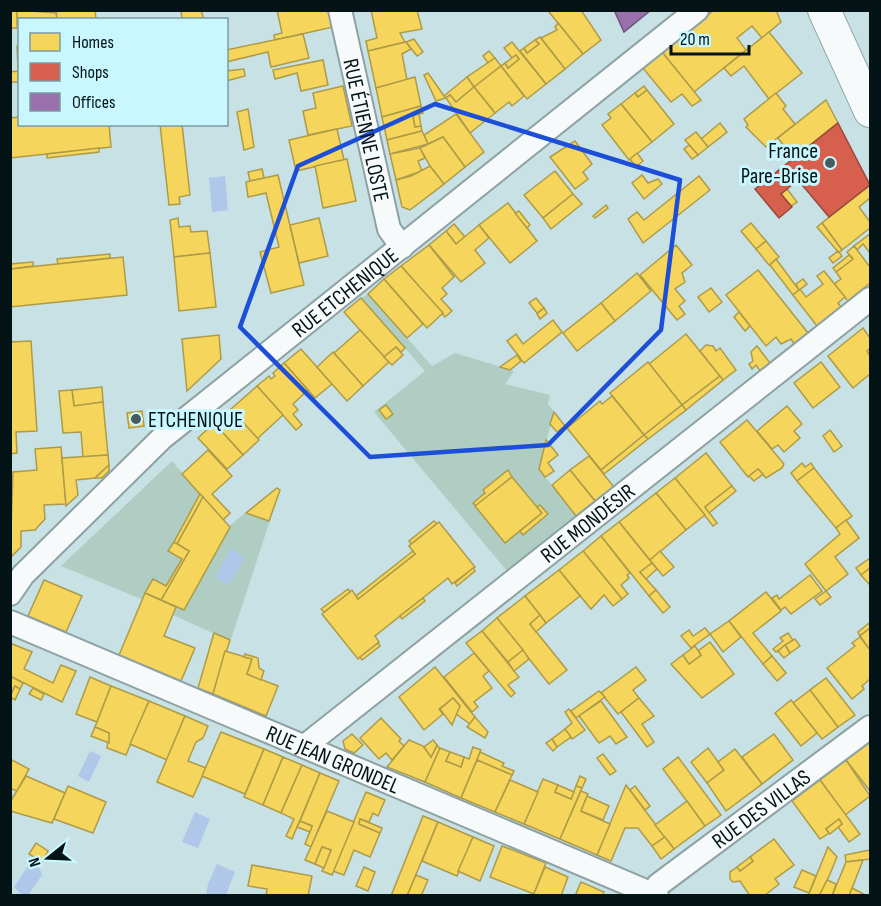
<svg xmlns="http://www.w3.org/2000/svg" width="881" height="906" font-family="'Sofia Sans Condensed',sans-serif">
	<style>
		.green { fill: #afcdc2 }
		.water { fill: #afc7e9 }
		.homes { fill: #f6d55c; stroke: #ad9b47; stroke-width: 1.5 }
		.shops { fill: #d6604d; stroke: #97493c; stroke-width: 1.5 }
		.offices { fill: #9970ab; stroke: #6c547e; stroke-width: 1.5 }
		.lines { fill: none; stroke-linecap: round; stroke-linejoin: round }
		.minor-casing { stroke: #8da1a4; stroke-width: 26 }
		.secondary-casing { stroke: #8da1a4; stroke-width: 34 }
		.minor { stroke: #f7fafb; stroke-width: 22 }
		.secondary { stroke: #f7fafb; stroke-width: 32 }
		.marked { fill: none; stroke: #1d4ed8; stroke-width: 4.5; stroke-linejoin: round }
		.poi-dot { fill: #485b5e; stroke: #c9f7ff; stroke-width: 2 }
		.labels { text-anchor: middle; stroke-width: 6; stroke-linejoin: round; paint-order: stroke }
		.street-label { font-size: 22px; fill: #031316; stroke: #c9f7ff }
		.poi-label { font-size: 22px; fill: #031316; stroke: #c9f7ff; text-anchor: end }
	</style>
	<rect width="100%" height="100%" fill="#c8e1e5"/>
	<g class="green">
		<polygon points="368,294 432,366 455,353 514,371 505,384 550,395 548,404 554,412 539,469 576,516 507,571 374,412 425,371 361,298"/>
		<polygon points="172,461 229,526 277,488 280,490 213,694 198,688 213,633 173,615 173,612 61,566"/>
	</g>
	<g class="water">
		<polygon points="225,176 228,210 212,212 209,178"/>
		<polygon points="231,549 245,558 229,585 215,577"/>
		<polygon points="90,751 101,756 89,782 78,776"/>
		<polygon points="195,812 210,819 198,848 182,842"/>
		<polygon points="34,864 40,869 42,875 29,894 22,895 14,887 28,866"/>
		<polygon points="217,864 235,872 226,895 206,895 208,884"/>
	</g>
	<g class="homes">
		<rect x="10" y="10" width="7" height="18"/>
		<polygon points="17,10 56,13 57,18 17,18"/>
		<polygon points="56,10 95,10 96,19 57,20"/>
		<polygon points="181,10 201,10 204,20 182,20"/>
		<polygon points="277,10 330,10 333,27 275,40 274,35 282,33"/>
		<polygon points="371,10 417,10 422,29 400,33 405,42 368,51 366,41 377,38"/>
		<polygon points="551,10 581,10 601,40 583,54 549,12"/>
		<polygon points="714,10 776,10 781,22 762,38 752,26 737,38 746,50 694,92 662,52"/>
		<polygon points="558,23 583,54 565,69 541,38 557,30 555,27"/>
		<polygon points="769,32 802,73 769,99 744,66 731,76 724,68"/>
		<polygon points="303,34 309,58 271,67 268,52 226,62 226,50"/>
		<polygon points="540,37 565,69 546,84 520,51 524,48 527,53 539,44 535,40"/>
		<polygon points="414,39 423,52 417,56 406,42"/>
		<polygon points="535,40 539,44 527,53 524,48"/>
		<polygon points="406,42 411,49 402,54 407,80 376,88 368,51"/>
		<polygon points="512,42 546,84 527,99 501,66 505,63 508,68 519,59 516,55 512,58 504,48"/>
		<polygon points="17,46 20,46 18,82 18,70"/>
		<polygon points="489,51 495,58 488,63 483,56"/>
		<polygon points="662,52 701,100 692,106 682,94 671,102 642,67"/>
		<polygon points="516,55 519,59 508,68 505,63"/>
		<polygon points="495,58 501,66 474,87 467,77"/>
		<polygon points="323,60 328,85 301,91 297,73 275,79 273,70"/>
		<polygon points="501,66 524,96 512,106 509,102 495,113 474,87"/>
		<polygon points="244,69 245,76 226,81 226,71"/>
		<polygon points="18,71 18,82 10,82 10,72"/>
		<polygon points="428,73 444,96 446,98 436,101 424,75"/>
		<polygon points="415,77 421,106 382,117 376,88"/>
		<polygon points="467,77 474,87 456,102 450,95 446,98 444,96"/>
		<polygon points="343,86 352,126 308,135 303,111 316,108 313,93"/>
		<polygon points="644,86 647,90 638,97 635,93"/>
		<polygon points="474,87 495,113 470,133 446,98 450,95 456,102"/>
		<polygon points="647,90 674,124 652,142 621,104 635,93 638,97"/>
		<polygon points="776,93 786,106 783,109 795,124 766,147 746,127 748,125 744,119"/>
		<polygon points="826,100 838,123 804,150 801,146 791,155 778,138"/>
		<polygon points="621,104 652,142 629,160 602,125 611,118 608,114"/>
		<polygon points="421,106 423,113 413,116 415,127 421,126 422,131 387,140 382,117"/>
		<polygon points="248,109 254,147 244,150 237,112"/>
		<polygon points="419,114 421,126 415,127 413,116"/>
		<polygon points="456,114 484,152 465,167 443,137 428,144 424,135"/>
		<polygon points="20,117 20,124 109,124 111,147 10,158 10,118"/>
		<polygon points="720,123 727,132 708,147 701,139"/>
		<polygon points="160,124 182,124 190,195 179,197 180,204 169,205"/>
		<polygon points="337,129 344,160 296,171 289,140"/>
		<polygon points="422,131 428,144 390,154 387,140"/>
		<polygon points="696,132 708,147 698,155 685,140"/>
		<polygon points="443,137 465,167 444,184 430,166 420,148"/>
		<polygon points="575,141 592,164 583,172 588,179 575,189 550,157"/>
		<polygon points="689,145 698,155 692,159 684,149"/>
		<polygon points="99,148 99,152 47,158 47,154"/>
		<polygon points="420,148 425,158 418,161 422,171 396,180 390,154"/>
		<polygon points="637,153 643,161 636,167 630,159"/>
		<polygon points="347,159 356,201 323,208 315,166"/>
		<polygon points="430,166 444,184 410,210 402,207 396,180 411,176"/>
		<polygon points="262,169 264,178 250,181 248,172"/>
		<polygon points="555,171 573,194 543,218 524,195"/>
		<polygon points="278,175 304,285 271,293 260,252 279,247 266,193 248,197 246,182"/>
		<polygon points="642,175 648,183 658,179 662,184 644,199 632,183"/>
		<polygon points="699,176 710,190 643,243 628,219 637,212 644,220"/>
		<polygon points="870,185 870,198 859,207 870,222 870,228 842,250 822,223"/>
		<polygon points="787,189 797,202 791,206 781,194"/>
		<polygon points="573,194 582,204 551,229 543,218"/>
		<polygon points="508,203 537,241 510,263 479,225"/>
		<polygon points="606,205 608,208 595,218 593,216"/>
		<polygon points="519,211 530,225 527,228 515,213"/>
		<polygon points="178,218 179,227 190,226 191,232 207,231 210,253 174,257 170,220"/>
		<polygon points="319,218 328,256 299,263 290,225"/>
		<polygon points="751,223 766,241 756,249 741,231"/>
		<polygon points="822,223 842,250 839,253 817,227"/>
		<polygon points="454,224 465,237 456,244 446,231"/>
		<polygon points="479,225 489,238 475,250 485,263 461,282 429,245 446,231 456,244"/>
		<polygon points="870,234 870,253 863,244 857,250 854,246"/>
		<polygon points="766,241 779,257 769,265 756,249"/>
		<polygon points="429,245 454,277 442,288 447,294 441,299 452,311 445,317 401,266"/>
		<polygon points="676,245 692,265 682,273 685,282 675,289 685,301 679,306 685,314 677,320 640,275"/>
		<polygon points="854,246 870,267 870,283 848,301 834,284 841,279 836,272 853,259 847,252"/>
		<polygon points="838,251 842,256 833,263 829,258"/>
		<polygon points="210,253 216,307 179,311 174,257"/>
		<polygon points="110,254 110,258 58,264 57,259"/>
		<polygon points="849,255 853,259 836,272 833,268"/>
		<polygon points="123,257 127,295 10,307 10,269"/>
		<polygon points="776,259 799,290 793,295 770,265"/>
		<polygon points="33,262 33,266 10,269 10,264"/>
		<polygon points="401,266 443,313 427,328 384,279"/>
		<polygon points="758,270 808,333 794,344 791,339 781,344 776,337 766,346 726,295"/>
		<polygon points="824,271 845,297 838,303 841,307 817,326 793,295 800,289 806,297 823,284 817,276"/>
		<polygon points="637,273 651,291 615,321 601,303"/>
		<polygon points="384,279 423,324 407,338 368,294"/>
		<polygon points="803,279 807,284 799,290 796,284"/>
		<polygon points="711,288 722,302 709,312 698,297"/>
		<polygon points="361,298 405,348 401,352 396,347 384,357 344,312"/>
		<polygon points="536,298 544,308 537,313 529,303"/>
		<polygon points="601,303 615,321 577,351 563,333"/>
		<polygon points="544,308 547,313 540,319 537,314"/>
		<polygon points="739,312 750,326 745,331 734,317"/>
		<polygon points="553,320 562,332 524,363 507,341 516,334 523,344"/>
		<polygon points="863,328 870,338 870,348 867,351 870,356 870,374 853,388 828,356"/>
		<polygon points="360,330 389,362 363,386 334,353"/>
		<polygon points="686,334 720,376 682,405 649,364"/>
		<polygon points="219,335 221,359 187,391 182,339"/>
		<polygon points="31,341 37,431 16,432 17,453 10,454 10,342"/>
		<polygon points="706,345 713,346 716,351 720,348 736,370 723,380 700,351"/>
		<polygon points="757,346 770,363 760,371 756,365 752,369 749,364 753,361 751,352"/>
		<polygon points="396,347 403,355 392,365 384,357"/>
		<polygon points="301,349 332,384 315,398 284,363"/>
		<polygon points="333,352 363,386 347,401 317,367"/>
		<polygon points="517,355 521,361 510,370 500,367"/>
		<polygon points="648,362 682,405 644,435 610,393"/>
		<polygon points="821,362 840,387 813,408 794,383"/>
		<polygon points="284,363 308,390 293,404 298,410 293,414 302,425 296,430 257,386 269,376 271,379 275,376 273,373"/>
		<polygon points="720,376 723,380 686,410 682,405"/>
		<polygon points="257,386 283,415 257,439 231,409"/>
		<polygon points="102,387 103,402 74,406 72,390"/>
		<polygon points="72,390 74,406 103,402 108,455 83,457 81,432 63,433 59,391"/>
		<polygon points="612,396 644,435 601,470 567,428 600,401 602,404"/>
		<polygon points="386,405 393,414 386,419 379,410"/>
		<polygon points="682,405 686,410 648,439 644,435"/>
		<polygon points="787,406 802,424 794,431 800,438 784,452 778,445 772,449 757,431"/>
		<polygon points="231,409 259,440 243,455 214,423"/>
		<polygon points="142,411 144,426 129,428 127,413"/>
		<polygon points="554,412 565,426 557,432 550,424"/>
		<polygon points="747,420 784,464 782,468 766,478 758,469 748,477 720,442"/>
		<polygon points="214,423 243,455 227,469 198,438"/>
		<polygon points="830,430 842,446 834,452 823,436"/>
		<polygon points="644,435 648,439 604,474 601,470"/>
		<polygon points="546,440 558,455 548,463 554,471 545,477 539,469"/>
		<polygon points="61,447 66,504 44,505 45,519 35,530 21,531 21,547 10,558 13,472 37,470 35,449"/>
		<polygon points="208,450 232,476 212,494 230,513 223,520 182,474"/>
		<polygon points="706,453 732,486 705,507 717,523 713,526 675,478"/>
		<polygon points="108,455 109,465 95,478 76,480 78,495 66,506 62,458"/>
		<polygon points="589,456 614,487 595,501 570,470"/>
		<polygon points="802,463 805,467 811,463 814,468 797,481 791,473"/>
		<polygon points="109,465 109,471 102,478 95,478"/>
		<polygon points="814,468 852,516 836,528 797,481"/>
		<polygon points="758,469 763,474 754,481 749,476"/>
		<polygon points="508,470 512,477 476,506 473,503 485,493 483,490"/>
		<polygon points="570,470 595,501 576,516 552,485"/>
		<polygon points="512,477 542,513 505,543 475,506"/>
		<polygon points="675,478 705,515 686,530 656,493"/>
		<polygon points="732,486 736,491 709,513 705,507"/>
		<polygon points="277,488 280,490 269,521 246,513"/>
		<polygon points="656,493 686,530 650,560 619,522"/>
		<polygon points="200,494 203,497 177,544 174,542"/>
		<polygon points="203,497 230,527 184,610 161,600 189,551 177,544"/>
		<polygon points="540,505 548,514 523,535 520,531 542,513 537,507"/>
		<polygon points="846,520 859,538 835,557 848,574 826,591 805,564 840,534 836,528"/>
		<polygon points="434,521 437,524 411,544 409,541"/>
		<polygon points="439,522 475,567 452,584 448,578 375,636 379,642 358,659 322,614 352,590 358,599 415,554 409,546"/>
		<polygon points="619,522 652,563 640,572 656,590 649,596 601,536"/>
		<polygon points="601,536 630,573 627,575 629,578 621,585 628,594 622,599 583,551"/>
		<polygon points="174,542 189,551 161,600 145,593 153,579 166,586 182,559 168,551"/>
		<polygon points="413,551 415,554 358,599 356,596"/>
		<polygon points="583,551 622,599 613,606 604,595 591,609 559,570"/>
		<polygon points="660,551 674,567 663,576 650,560"/>
		<polygon points="870,558 870,568 861,575 856,568"/>
		<polygon points="652,563 657,569 646,579 640,572"/>
		<polygon points="473,568 475,571 457,586 455,583"/>
		<polygon points="870,568 870,583 869,584 861,575"/>
		<polygon points="559,570 580,596 546,623 525,596"/>
		<polygon points="810,575 822,591 791,614 785,607 781,610 772,598 777,595 779,599"/>
		<polygon points="44,580 82,596 66,632 28,616"/>
		<polygon points="348,589 350,592 324,612 321,609"/>
		<polygon points="656,590 670,607 663,613 649,596"/>
		<polygon points="826,591 831,597 820,605 815,599"/>
		<polygon points="766,592 781,611 753,633 772,656 763,664 729,621"/>
		<polygon points="145,593 176,607 164,636 195,648 181,681 119,655"/>
		<polygon points="525,596 540,615 530,624 567,670 549,684 497,618"/>
		<polygon points="423,598 425,601 402,619 400,616"/>
		<polygon points="540,615 546,623 536,632 530,624"/>
		<polygon points="497,618 523,650 508,662 482,631"/>
		<polygon points="729,621 741,637 723,652 710,634"/>
		<polygon points="869,623 870,628 860,636 858,632"/>
		<polygon points="705,628 710,634 691,648 681,636 689,630 693,636"/>
		<polygon points="870,628 870,650 860,636"/>
		<polygon points="482,631 519,677 508,685 515,693 511,697 466,643"/>
		<polygon points="214,633 230,640 213,694 198,688"/>
		<polygon points="788,633 793,640 776,652 773,649 783,641 780,638"/>
		<polygon points="860,637 870,650 870,679 862,686 864,689 852,699 827,668 855,646 852,643"/>
		<polygon points="795,639 800,646 790,653 785,645"/>
		<polygon points="710,642 734,674 702,698 671,664 683,655 689,664 701,655 698,651"/>
		<polygon points="10,643 32,652 24,669 53,683 61,665 76,671 62,702 10,676"/>
		<polygon points="378,643 380,646 362,660 360,657"/>
		<polygon points="785,645 790,653 784,658 778,651"/>
		<polygon points="695,646 701,655 689,664 683,655"/>
		<polygon points="523,650 529,659 514,671 508,662"/>
		<polygon points="225,651 252,659 247,674 278,686 266,716 213,694"/>
		<polygon points="474,653 489,671 483,676 492,688 474,702 478,707 472,712 444,677"/>
		<polygon points="245,654 258,658 259,668 264,671 261,680 247,674 252,659 244,657"/>
		<polygon points="772,656 786,673 777,681 763,664"/>
		<polygon points="435,667 475,717 470,724 455,713 460,706 453,698 439,709 443,714 424,730 399,697"/>
		<polygon points="636,667 646,680 633,690 639,698 618,714 601,693"/>
		<polygon points="10,676 23,683 20,689 15,686 10,695"/>
		<polygon points="90,677 111,686 97,722 76,714"/>
		<polygon points="826,678 855,715 838,727 810,690"/>
		<polygon points="15,686 20,689 15,700 10,697"/>
		<polygon points="111,686 149,701 126,755 107,748 109,733 95,727"/>
		<polygon points="33,688 44,694 41,700 29,694"/>
		<polygon points="810,690 838,727 822,739 793,703"/>
		<polygon points="599,691 605,697 576,718 571,711"/>
		<polygon points="453,698 460,706 452,725 440,709"/>
		<polygon points="639,698 654,716 642,724 654,742 647,747 621,712"/>
		<polygon points="791,700 817,733 801,746 775,713"/>
		<polygon points="149,701 185,716 167,760 130,744"/>
		<polygon points="601,701 627,737 616,744 610,736 599,743 579,716"/>
		<polygon points="569,709 585,730 572,739 565,729 572,723 565,712"/>
		<polygon points="185,716 208,726 203,738 196,742 188,761 206,768 193,797 157,782"/>
		<polygon points="475,717 488,732 485,738 467,727"/>
		<polygon points="381,718 401,739 399,741 404,746 392,760 386,753 379,759 360,738"/>
		<polygon points="95,727 109,733 109,743 91,736"/>
		<polygon points="565,729 571,737 557,747 552,739"/>
		<polygon points="221,732 264,749 245,794 202,776"/>
		<polygon points="352,734 363,745 354,753 345,749 343,741"/>
		<polygon points="774,734 793,760 762,784 742,757"/>
		<polygon points="552,739 557,747 553,751 546,743"/>
		<polygon points="409,740 423,746 431,757 437,745 440,749 425,782 387,767"/>
		<polygon points="433,740 437,745 431,757 424,747"/>
		<polygon points="870,742 870,791 846,760"/>
		<polygon points="473,747 481,750 461,798 425,782 440,748 450,752 446,761 461,767 464,757 469,759"/>
		<polygon points="708,748 724,770 707,783 691,762"/>
		<polygon points="264,749 283,757 263,805 244,797"/>
		<polygon points="735,749 762,784 726,811 707,783 724,770 718,762"/>
		<polygon points="450,752 464,757 461,767 446,761"/>
		<polygon points="480,752 504,763 502,766 514,771 512,775 477,760"/>
		<polygon points="603,754 616,771 610,775 597,758"/>
		<polygon points="283,757 302,765 281,813 263,805"/>
		<polygon points="678,757 721,815 705,826 663,769"/>
		<polygon points="10,759 29,769 17,791 10,788"/>
		<polygon points="477,760 512,775 495,812 461,798"/>
		<polygon points="846,760 870,796 845,815 820,780"/>
		<polygon points="302,765 320,773 292,839 286,836 294,819 281,813"/>
		<polygon points="320,773 339,781 311,847 305,844 312,826 300,821"/>
		<polygon points="26,776 65,793 52,823 10,811 10,802"/>
		<polygon points="580,776 586,779 582,788 576,786"/>
		<polygon points="543,779 558,785 555,792 571,799 576,786 582,788 560,839 524,824"/>
		<polygon points="510,780 538,792 524,824 495,812"/>
		<polygon points="820,780 860,834 849,842 838,827 842,824 839,819 826,829 829,833 820,839 792,801"/>
		<polygon points="558,785 574,792 571,799 555,792"/>
		<polygon points="626,785 665,837 652,846 638,828 625,828 611,861 597,855"/>
		<polygon points="68,786 106,802 93,833 54,819"/>
		<polygon points="635,786 650,806 645,810 630,790"/>
		<polygon points="581,791 588,794 581,811 610,824 597,855 560,839"/>
		<polygon points="366,792 385,800 378,816 373,813 369,822 360,819 359,824 380,833 370,857 354,850 344,875 333,871"/>
		<polygon points="587,796 609,806 603,820 581,811"/>
		<polygon points="687,801 705,826 674,849 655,825"/>
		<polygon points="327,811 354,822 332,875 322,871 331,850 322,847 315,864 305,860"/>
		<polygon points="423,816 438,822 407,896 391,896"/>
		<polygon points="360,819 382,828 380,833 359,824"/>
		<polygon points="839,819 842,824 830,834 826,829"/>
		<polygon points="300,821 312,826 310,832 297,827"/>
		<polygon points="438,822 473,837 457,876 422,861"/>
		<polygon points="473,837 494,846 480,881 458,871"/>
		<polygon points="665,837 674,849 661,859 652,846"/>
		<polygon points="774,839 794,865 775,879 779,884 764,896 750,896 740,881 733,882 730,879 730,872 737,867 740,871 753,861 750,857"/>
		<polygon points="36,843 48,851 42,862 29,854"/>
		<polygon points="502,846 546,863 534,894 490,877"/>
		<polygon points="322,847 331,850 324,868 315,864"/>
		<polygon points="828,847 837,857 822,893 819,896 808,896"/>
		<polygon points="870,850 870,859 846,862 845,855"/>
		<polygon points="750,857 753,861 740,871 737,867"/>
		<polygon points="863,860 849,896 832,896 846,862"/>
		<polygon points="252,865 312,876 308,896 266,896 267,889 248,886"/>
		<polygon points="364,867 375,872 368,891 356,886"/>
		<polygon points="545,867 568,877 561,896 533,896"/>
		<polygon points="802,870 816,876 809,893 794,887"/>
		<polygon points="416,875 428,880 421,896 407,896"/>
		<polygon points="827,880 836,884 832,896 819,896"/>
		<polygon points="581,882 604,892 602,896 575,896"/>
		<polygon points="852,888 867,896 849,896"/>
	</g>
	<polygon class="shops" points="838,123 870,185 829,217 798,180 781,194 792,207 779,218 755,189"/>
	<polygon class="offices" points="614,10 651,10 624,32"/>
	<g class="lines">
		<g class="minor-casing">
			<g id="minor">
				<path id="s1" d="M340 10 389 229 402 247"/>
				<path id="s2" d="M10 594 23 575 162 438 697 10"/>
				<path id="s3" d="M10 622 657 896"/>
				<path id="s4" d="M305 746 870 299"/>
				<path id="s5" d="M654 894 658 885 870 727"/>
			</g>
		</g>
		<g class="secondary-casing">
			<polyline id="secondary" points="824,10 870,111"/>
		</g>
		<use href="#minor" class="minor"/>
		<use href="#secondary" class="secondary"/>
	</g>
	<path class="marked" d="M435 104 680 180 661 330 548 445 370 457 240 327 298 166Z"/>
	<g class="poi-dot">
		<circle cx="830" cy="163" r="6"/>
		<circle cx="136" cy="419" r="6"/>
	</g>
	<g class="labels">
		<g class="street-label">
			<text dy="8" stroke="none"><textPath href="#s1" startOffset="123">RUE ÉTIENNE LOSTE</textPath></text>
			<text dy="8" stroke="none"><textPath href="#s2" startOffset="452">RUE ETCHENIQUE</textPath></text>
			<text dy="8" stroke="none"><textPath href="#s4" startOffset="360">RUE MONDÉSIR</textPath></text>
			<text dy="8" stroke="none"><textPath href="#s3" startOffset="351">RUE JEAN GRONDEL</textPath></text>
			<text dy="8" stroke="none"><textPath href="#s5" startOffset="138">RUE DES VILLAS</textPath></text>
		</g>
		<g class="poi-label">
			<text x="818" y="158">France<tspan x="818" dy="25">Pare-Brise</tspan></text>
			<text x="148" y="427" text-anchor="start">ETCHENIQUE</text>
		</g>
	</g>
	<rect width="881" height="906" fill="none" stroke="#031316" stroke-width="24"/>
	<rect x="18" y="18" width="210" height="108" fill="#c9f7ff" stroke="#7a9ca2" stroke-width="1.5"/>
	<rect x="30" y="33" width="30" height="18" fill="#f6d55c" stroke="#7a9ca2" stroke-width="1.5"/>
	<text x="72" y="48" font-size="18" fill="#031316">Homes</text>
	<rect x="30" y="63" width="30" height="18" fill="#d6604d" stroke="#7a9ca2" stroke-width="1.5"/>
	<text x="72" y="78" font-size="18" fill="#031316">Shops</text>
	<rect x="30" y="93" width="30" height="18" fill="#9970ab" stroke="#7a9ca2" stroke-width="1.5"/>
	<text x="72" y="108" font-size="18" fill="#031316">Offices</text>
	<g transform="translate(48 858) rotate(252)" stroke="#c9f7ff" stroke-width="4.5" paint-order="stroke">
	<path d="M0-4.5L10 22L0 15L-10 22Z" fill="#031316"/>
	<text y="-9" font-size="16" font-weight="bold" text-anchor="middle" fill="#031316">N</text>
	</g>
	<path d="M671 45v9h78v-9" fill="none" stroke="#031316" stroke-width="3"/>
	<text x="680" y="45" font-size="18" fill="#031316" stroke="#c9f7ff" stroke-width="4.5" paint-order="stroke">20 m</text>
</svg>
